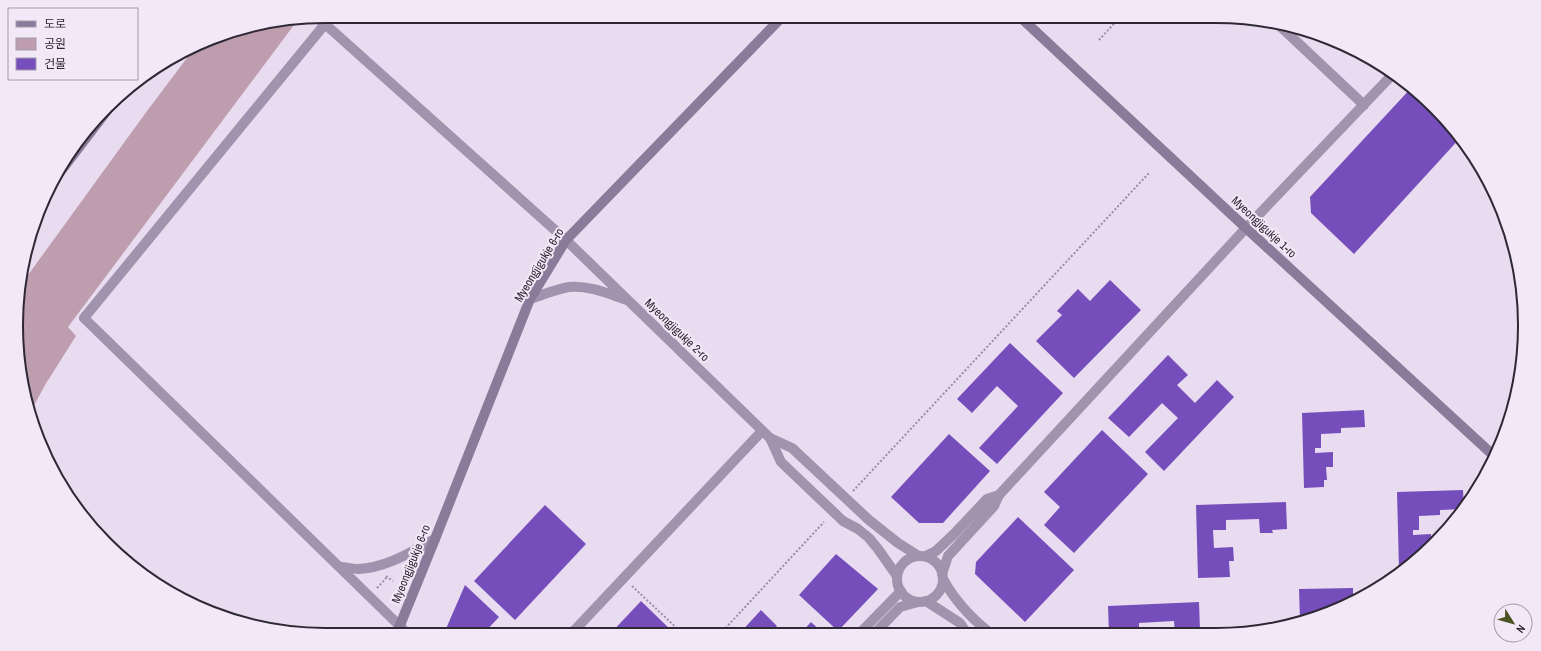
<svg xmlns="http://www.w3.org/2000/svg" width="1541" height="651" font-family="'Archivo Narrow','Noto Sans KR',sans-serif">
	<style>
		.green { fill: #be9daf }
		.building { fill: #754ebc }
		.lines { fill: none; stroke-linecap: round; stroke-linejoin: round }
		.path { stroke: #9b8aa9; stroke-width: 2; stroke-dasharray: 2 2; stroke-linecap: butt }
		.street { stroke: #a192ad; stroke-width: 10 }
		.secondary { stroke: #8a7b9a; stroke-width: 10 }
		.labels { text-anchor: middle; stroke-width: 4; stroke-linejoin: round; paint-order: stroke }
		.street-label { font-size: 12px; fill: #2e2835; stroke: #f2e8f8 }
		.rim { fill: none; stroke: #2e2835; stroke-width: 2 }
	</style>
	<rect width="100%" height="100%" fill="#e9dcf0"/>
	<polygon class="green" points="297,21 68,327 76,336 45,385 30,413 19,366 21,286 23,282 147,111 196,46 226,33"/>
	<g class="building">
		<polygon points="1412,87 1420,93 1461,137 1354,254 1311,213 1310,197"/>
		<polygon points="1110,280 1141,310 1074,378 1036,341 1062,315 1057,311 1078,289 1090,301"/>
		<polygon points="1010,343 1063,393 997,464 979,448 1018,406 997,386 972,413 957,399"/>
		<polygon points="1168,355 1188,375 1177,385 1195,403 1217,380 1234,397 1164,471 1145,452 1178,418 1162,403 1129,437 1108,418"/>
		<polygon points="1364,410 1365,427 1341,428 1341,433 1321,434 1321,448 1315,448 1315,453 1333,452 1333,467 1326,467 1327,480 1324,480 1324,487 1304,488 1302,413"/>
		<polygon points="1102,430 1148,474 1074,553 1044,525 1060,507 1044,492"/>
		<polygon points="949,434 990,471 943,523 919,523 891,497"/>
		<polygon points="1463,490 1464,509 1440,510 1440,515 1419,516 1419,530 1413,530 1413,535 1431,534 1431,544 1426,549 1424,549 1424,551 1406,569 1399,569 1397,492"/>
		<polygon points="1286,502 1287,529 1272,530 1273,533 1260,533 1259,519 1226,520 1226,530 1213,530 1214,548 1233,547 1234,561 1229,561 1230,577 1198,578 1196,505"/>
		<polygon points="545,505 586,544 515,620 474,581"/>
		<polygon points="1018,517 1074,570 1025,622 975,574 976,562"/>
		<polygon points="836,554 878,589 838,631 799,595"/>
		<polygon points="465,585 499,617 482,635 446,635 445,631"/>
		<polygon points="1353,588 1353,600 1343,606 1334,607 1334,611 1318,613 1318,616 1300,621 1299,589"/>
		<polygon points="641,601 675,634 610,634"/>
		<polygon points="1199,602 1200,631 1175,633 1174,621 1139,623 1139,627 1127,628 1127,633 1109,633 1108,606"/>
		<polygon points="761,610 777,626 771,632 773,634 739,634"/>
		<polygon points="811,622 824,634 800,634"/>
	</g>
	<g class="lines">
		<g class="path">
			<polyline points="1099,40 1121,16"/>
			<polyline points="853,491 1149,173"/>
			<polyline points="386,576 393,581"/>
			<polyline points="632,586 683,634"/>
			<polyline points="377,588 387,577"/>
			<polyline points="720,634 824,522"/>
		</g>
		<g class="street">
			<polyline points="1281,27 1364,105"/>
			<path d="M530 299C543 295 556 289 569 287 589 285 609 294 627 300"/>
			<polyline points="999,495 1246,228 1393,74"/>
			<circle cx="920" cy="579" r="23"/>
			<polyline points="926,556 936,551 954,534 987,499 999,495 994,506 948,556 942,574"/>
			<path d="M340 567C345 567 352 569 358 569 386 568 411 552 435 539"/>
			<polyline points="897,576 878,549 869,538 858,529 843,521 781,462 770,438 792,448 869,520 898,543 917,555"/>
			<path d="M943 579C955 601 971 618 990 633"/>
			<polyline points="926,601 960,623 967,633"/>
			<polyline points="860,633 901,591"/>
			<polyline points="875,633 900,607 918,602"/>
			<polyline points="571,634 762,431"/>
			<polyline points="409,635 84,318 325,24 566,240 770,438"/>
		</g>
		<g class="secondary">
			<polyline points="1019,16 1246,228 1493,455"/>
			<polyline points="54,180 109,108"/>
			<polyline points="396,635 435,539 530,299 566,240 783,16"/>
		</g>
	</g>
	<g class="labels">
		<g class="street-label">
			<text transform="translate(1264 227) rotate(43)" y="4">Myeongjigukje 1-ro</text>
			<text transform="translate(539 265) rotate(-59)" y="4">Myeongjigukje 6-ro</text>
			<text transform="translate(677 330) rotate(44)" y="4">Myeongjigukje 2-ro</text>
			<text transform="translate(411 564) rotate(-68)" y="4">Myeongjigukje 6-ro</text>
		</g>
	</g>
	<path d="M0 0H1541V651H0ZM325 23H1216A302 302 0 0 1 1518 325V326A302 302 0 0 1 1216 628H325A302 302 0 0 1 23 326V325A302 302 0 0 1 325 23Z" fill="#f2e8f8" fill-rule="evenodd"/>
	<path class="rim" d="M325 23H1216A302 302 0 0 1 1518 325V326A302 302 0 0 1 1216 628H325A302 302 0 0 1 23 326V325A302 302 0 0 1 325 23Z"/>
	<rect x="8" y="8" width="130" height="72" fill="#f2e8f8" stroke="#a49baa"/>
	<rect x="16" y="21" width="20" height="6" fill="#8a7b9a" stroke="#a49baa"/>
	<text x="44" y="28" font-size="12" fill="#2e2835">도로</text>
	<rect x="16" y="38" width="20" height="12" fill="#be9daf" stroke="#a49baa"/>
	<text x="44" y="48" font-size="12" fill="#2e2835">공원</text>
	<rect x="16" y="58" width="20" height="12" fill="#754ebc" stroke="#a49baa"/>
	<text x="44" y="68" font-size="12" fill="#2e2835">건물</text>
	<g transform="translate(1513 623) rotate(127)"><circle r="19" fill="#f2e8f8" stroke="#a49baa"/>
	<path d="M0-3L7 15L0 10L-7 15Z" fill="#4a5321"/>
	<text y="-6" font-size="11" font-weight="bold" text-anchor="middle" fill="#2e2835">N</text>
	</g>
</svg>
